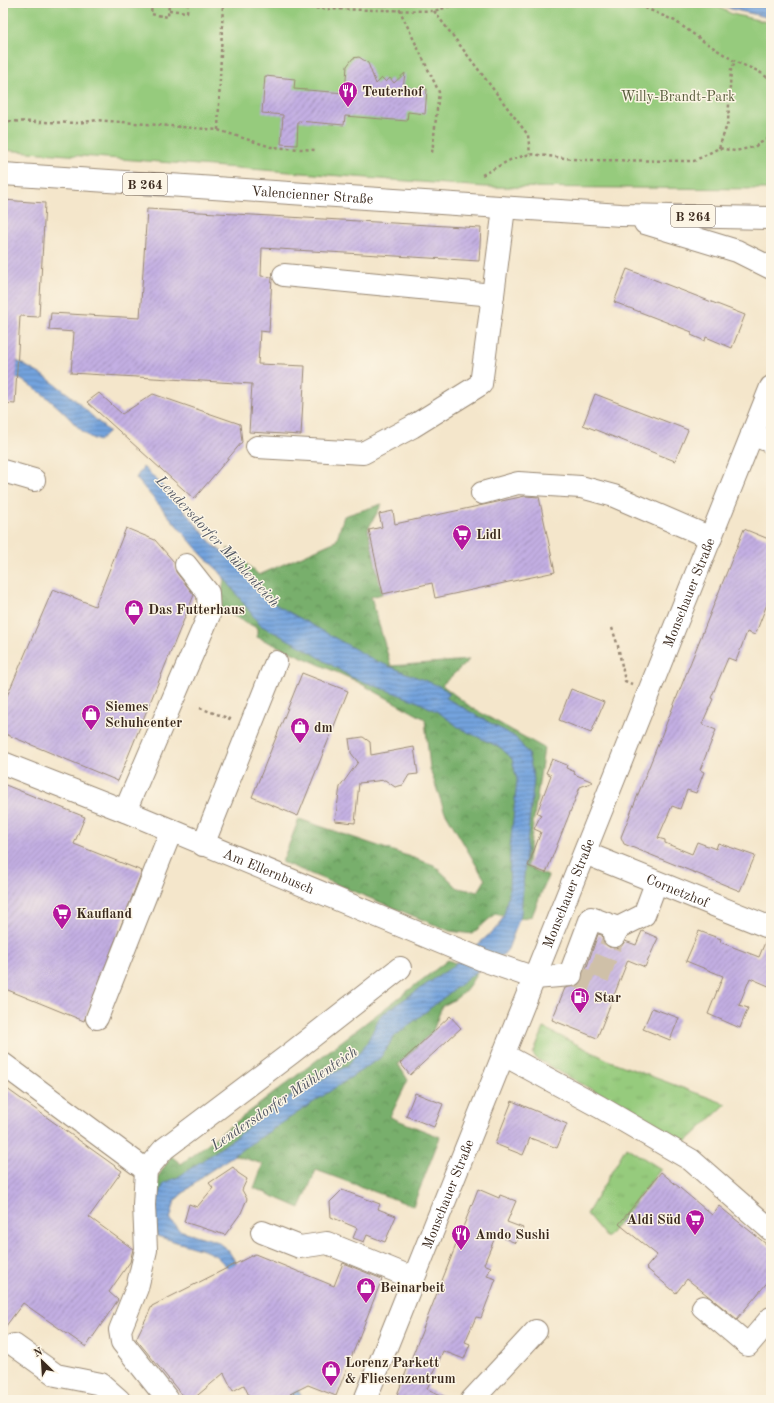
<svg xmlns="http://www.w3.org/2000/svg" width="774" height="1403" font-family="'Old Standard TT',serif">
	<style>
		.grass { fill: url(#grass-tufts); stroke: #687a4e }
		.forest { fill: url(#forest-crowns); stroke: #5a6c45 }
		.green { fill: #96cb7d; stroke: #687a4e }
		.water { fill: url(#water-rules); stroke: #57667e }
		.building { fill: url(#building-hatch) }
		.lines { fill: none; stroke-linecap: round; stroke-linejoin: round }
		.minor-tunnel { stroke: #cfc0a8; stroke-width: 22; stroke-dasharray: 22 11; stroke-linecap: butt }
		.minor-casing { stroke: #988874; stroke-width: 24 }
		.major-casing { stroke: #988874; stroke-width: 24 }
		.path { stroke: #988874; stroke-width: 2.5; stroke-dasharray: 3 3; stroke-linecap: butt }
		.minor { stroke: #fff; stroke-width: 22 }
		.major { stroke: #fff; stroke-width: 22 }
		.labels { text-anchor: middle; stroke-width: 3; stroke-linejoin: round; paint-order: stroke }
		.shield { fill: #fcf5e5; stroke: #75675a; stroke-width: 1 }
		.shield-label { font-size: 13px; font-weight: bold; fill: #3b2a1e }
		.poi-label { font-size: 14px; font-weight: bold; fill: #3b2a1e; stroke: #fcf5e5; text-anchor: start }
		.park-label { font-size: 14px; fill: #565a3a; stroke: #fcf5e5 }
		.street-label { font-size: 14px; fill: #3b2a1e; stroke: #fcf5e5 }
		.water-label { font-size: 15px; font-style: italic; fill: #4f5461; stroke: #fcf5e5 }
	</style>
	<defs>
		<pattern id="grass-tufts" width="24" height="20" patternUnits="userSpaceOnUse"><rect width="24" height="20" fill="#96cb7d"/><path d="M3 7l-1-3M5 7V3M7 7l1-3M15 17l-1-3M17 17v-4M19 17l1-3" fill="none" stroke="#82ae6c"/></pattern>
		<pattern id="forest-crowns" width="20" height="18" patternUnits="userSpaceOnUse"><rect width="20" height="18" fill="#78af6c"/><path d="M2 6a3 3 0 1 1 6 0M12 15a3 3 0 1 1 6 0" fill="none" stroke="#648f58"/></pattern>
		<pattern id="water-rules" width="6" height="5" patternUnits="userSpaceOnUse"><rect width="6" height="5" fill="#73a3dd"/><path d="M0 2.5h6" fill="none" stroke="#6085b3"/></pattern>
		<pattern id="building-hatch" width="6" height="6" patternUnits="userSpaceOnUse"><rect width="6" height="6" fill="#c3afe3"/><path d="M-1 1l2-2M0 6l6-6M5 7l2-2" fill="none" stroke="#a08fb7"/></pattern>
	</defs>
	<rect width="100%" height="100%" fill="#fcf5e5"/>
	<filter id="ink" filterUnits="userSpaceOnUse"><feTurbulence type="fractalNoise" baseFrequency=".025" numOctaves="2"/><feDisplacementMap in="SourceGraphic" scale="8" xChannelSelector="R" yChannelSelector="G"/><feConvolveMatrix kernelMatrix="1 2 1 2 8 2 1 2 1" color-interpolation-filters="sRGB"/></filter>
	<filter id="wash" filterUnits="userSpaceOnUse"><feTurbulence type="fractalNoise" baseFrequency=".012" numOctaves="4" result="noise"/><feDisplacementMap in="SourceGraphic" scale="16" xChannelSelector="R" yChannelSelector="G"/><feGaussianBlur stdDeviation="0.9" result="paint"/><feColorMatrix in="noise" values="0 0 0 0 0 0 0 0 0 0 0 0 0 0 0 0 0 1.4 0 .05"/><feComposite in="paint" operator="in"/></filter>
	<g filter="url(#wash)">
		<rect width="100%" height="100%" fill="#f4e6cb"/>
		<g class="grass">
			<polygon points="544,1028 610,1061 726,1104 686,1142 537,1059 533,1054"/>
			<polygon points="626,1147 661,1169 607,1238 587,1214"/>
		</g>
		<g class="forest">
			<polygon points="382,504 368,529 382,594 371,597 391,666 469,660 442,685 472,708 544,748 527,867 548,876 532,916 518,919 495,914 472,934 450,931 282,862 299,819 434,865 458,888 478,892 485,880 444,810 430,769 425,719 354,680 257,637 257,628 220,609 228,548 259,575 336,541 344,516"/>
			<path d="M448 960 477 972C469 989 459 999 442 1006L433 1031 398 1064 408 1080 390 1117 440 1137 413 1206 316 1170 300 1208 254 1188 263 1164 233 1155 204 1175 175 1200 150 1190 171 1156 181 1164Z"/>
		</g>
		<polygon class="green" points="3,3 710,3 732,14 771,23 771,189 485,187 3,150"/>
		<g class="water">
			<polygon points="718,3 771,3 771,18 731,9"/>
			<path d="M17 361 47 378 71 396 109 432 99 441C82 436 72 419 59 408 46 396 32 385 16 377Z"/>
			<polygon points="143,467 170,493 213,545 230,558 273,603 376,661 439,686 450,693 446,698 515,737 528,753 534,779 525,862 521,914 508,949 504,954 476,972 395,1036 380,1058 204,1175 175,1200 170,1220 179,1230 216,1241 228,1250 235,1261 303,1400 293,1400 228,1268 216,1256 206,1251 157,1236 151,1212 164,1183 178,1177 225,1145 287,1098 347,1066 366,1044 381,1015 452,967 499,926 505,911 509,889 510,848 517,780 512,759 501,748 461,729 438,712 416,701 351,677 302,647 260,625 219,571 203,556 136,478"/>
		</g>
		<g id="blocks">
			<g class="building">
				<polygon points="359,57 368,63 376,84 382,78 386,82 390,78 394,83 405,73 403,88 427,89 425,114 408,112 407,121 345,116 344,125 298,121 297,145 281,144 283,115 262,113 265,76 295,79 294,89 345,93 347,66 353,58"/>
				<polygon points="3,200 45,203 39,317 20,316 15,404 3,403"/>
				<polygon points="147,209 481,228 479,261 262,248 261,276 272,277 269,332 260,331 258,364 305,366 301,435 249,432 252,384 71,373 74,332 49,330 51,313 140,318"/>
				<polygon points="627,269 745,315 732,348 706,337 705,341 691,335 692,332 614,302"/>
				<polygon points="99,393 122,414 153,394 240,424 242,442 194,499 87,402"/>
				<polygon points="595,394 688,430 675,461 583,425"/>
				<polygon points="525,496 539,497 555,572 435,598 432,583 383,594 369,530 382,527 379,514 393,511 395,524"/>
				<polygon points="126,528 155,540 174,562 176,572 194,595 118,781 3,733 3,695 7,696 53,589 95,606"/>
				<polygon points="744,529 771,540 771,594 755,635 747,632 736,661 728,658 711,698 713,699 702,724 716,730 700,770 704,772 696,793 687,790 680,809 672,806 658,838 665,840 665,843 692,854 697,842 716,849 718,843 755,856 740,891 624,844 621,837"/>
				<polygon points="302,673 348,691 298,816 252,797"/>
				<polygon points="571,689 604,702 591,733 559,720"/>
				<polygon points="363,737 370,742 371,755 414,747 418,774 409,775 403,785 395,787 385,780 359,783 355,823 335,821 340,787 358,762 351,753 349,739"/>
				<polygon points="552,759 567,765 566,768 575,772 574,774 593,782 580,787 546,873 528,866 541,832 534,829 541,814 537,813 551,775 546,773"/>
				<polygon points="3,784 85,817 74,844 142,871 84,1021 3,988"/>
				<polygon points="642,931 658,938 645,967 628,960 597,1038 552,1020 565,988 578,985 582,981 598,934 602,935 604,943 609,947 614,948 621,947 625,941 636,945"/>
				<polygon points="699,931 721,939 720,942 759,957 766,940 771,940 771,987 750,978 739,1005 748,1008 740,1028 708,1014 723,976 686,961"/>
				<polygon points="652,1008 679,1018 670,1040 643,1029"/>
				<polygon points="450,1016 461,1028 410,1075 400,1063"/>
				<polygon points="3,1086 122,1171 89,1217 133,1249 130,1262 109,1292 118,1300 86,1347 23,1303 3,1330"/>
				<polygon points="415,1093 443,1104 434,1127 406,1116"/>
				<polygon points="512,1101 567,1124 557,1148 530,1138 523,1155 495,1144"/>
				<polygon points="233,1167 238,1173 247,1179 242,1190 247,1199 241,1213 225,1235 184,1222 189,1204 197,1207 213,1188 209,1183"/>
				<polygon points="661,1172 712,1215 719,1206 771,1248 771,1278 737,1319 687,1279 676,1293 646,1268 657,1255 619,1224"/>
				<polygon points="478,1189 499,1198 500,1195 516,1201 507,1222 523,1228 516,1243 496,1235 484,1264 491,1267 487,1276 496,1279 481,1318 476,1317 465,1342 470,1344 464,1359 443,1351 427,1389 453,1400 395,1400"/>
				<polygon points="342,1190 380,1204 378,1209 396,1216 385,1242 367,1235 364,1242 353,1238 357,1228 331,1217 330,1202"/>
				<polygon points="255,1254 334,1286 343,1263 382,1279 336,1396 308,1385 290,1394 292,1400 251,1400 244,1385 233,1391 224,1373 192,1400 186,1400 136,1339 152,1306"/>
			</g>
		</g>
	</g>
	<g filter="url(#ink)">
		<use href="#blocks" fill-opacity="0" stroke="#988874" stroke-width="1"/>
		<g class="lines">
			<polyline class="minor-tunnel" points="571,975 596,984 614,936"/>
			<g class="minor-casing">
				<g id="minor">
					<polyline points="284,275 493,295 504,208"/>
					<polyline points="752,434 771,442"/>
					<polyline points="257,447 363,453 412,427 481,384 493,295"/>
					<polyline points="3,471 34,480"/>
					<polyline points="482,493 518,483 581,487 614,496 711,538"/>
					<path id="s1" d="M3 763 125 811 483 960 535 978 571 975"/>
					<polyline points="125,811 209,615 208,593 186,565"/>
					<polyline points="203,845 276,662"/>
					<path id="s2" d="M585 853 771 928"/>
					<polyline points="614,936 618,928 644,915 656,883"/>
					<polyline points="570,974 591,918 618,928"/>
					<polyline points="97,1018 171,831"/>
					<polyline points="504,1055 600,1107 691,1160 771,1230"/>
					<polyline points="3,1064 146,1170"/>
					<polyline points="262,1232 300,1247 327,1243 413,1278"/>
					<polyline points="703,1307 748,1345 771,1318"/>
					<polyline points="14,1345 56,1375 101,1384 119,1400"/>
					<polyline points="168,1400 122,1342 120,1330 137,1288 146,1250 144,1205 146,1170 164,1149 290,1054 400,968"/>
					<path id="s3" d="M365 1400 771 387"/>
					<polyline points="472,1400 536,1331"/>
				</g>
			</g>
			<g class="major-casing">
				<g id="major">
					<path id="s4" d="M3 174 621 215 771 218"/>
					<polyline points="645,223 737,251 771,268"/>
				</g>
			</g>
			<g class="path">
				<polyline points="152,3 151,14 168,17 169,3"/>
				<polyline points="262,3 323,9 434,11 461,3"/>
				<polyline points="400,3 400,11 439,92 432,153"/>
				<polyline points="634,3 675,21 703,41 736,62 758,71 771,80"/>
				<polyline points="169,10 187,12 188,3"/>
				<polyline points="434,11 528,135 530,154"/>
				<polyline points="3,121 78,123 97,120 218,130 271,147 316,150"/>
				<polyline points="218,130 223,3"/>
				<polyline points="719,148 728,122 731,69 736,62"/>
				<polyline points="482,175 510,160 530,154 582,160 694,161 719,148 735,151 754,147 770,137 771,130"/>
				<polyline points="612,628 618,646 625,681 632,684"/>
				<polyline points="200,708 233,720"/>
			</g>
			<use href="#minor" class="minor"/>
			<use href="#major" class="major"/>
		</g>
	</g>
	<defs>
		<g id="restaurant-pin" transform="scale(1)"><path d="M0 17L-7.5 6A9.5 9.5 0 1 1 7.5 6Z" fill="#b5179e" stroke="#fcf5e5"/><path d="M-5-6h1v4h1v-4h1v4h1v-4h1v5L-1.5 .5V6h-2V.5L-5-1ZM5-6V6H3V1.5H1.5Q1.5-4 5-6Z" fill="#fff"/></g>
		<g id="supermarket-pin" transform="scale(1)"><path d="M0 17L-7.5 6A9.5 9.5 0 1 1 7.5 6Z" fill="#b5179e" stroke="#fcf5e5"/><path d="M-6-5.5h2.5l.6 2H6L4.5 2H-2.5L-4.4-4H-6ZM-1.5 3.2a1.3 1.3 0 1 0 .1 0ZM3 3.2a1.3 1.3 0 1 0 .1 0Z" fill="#fff"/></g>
		<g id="shop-pin" transform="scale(1)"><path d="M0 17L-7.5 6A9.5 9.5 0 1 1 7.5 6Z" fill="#b5179e" stroke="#fcf5e5"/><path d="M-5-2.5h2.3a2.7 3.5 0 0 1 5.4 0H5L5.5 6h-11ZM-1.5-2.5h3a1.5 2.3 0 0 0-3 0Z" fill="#fff"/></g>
		<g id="fuel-pin" transform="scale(1)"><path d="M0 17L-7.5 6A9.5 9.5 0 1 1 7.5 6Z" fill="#b5179e" stroke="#fcf5e5"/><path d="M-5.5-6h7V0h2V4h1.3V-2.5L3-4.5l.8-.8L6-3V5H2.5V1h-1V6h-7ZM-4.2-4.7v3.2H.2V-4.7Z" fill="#fff"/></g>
	</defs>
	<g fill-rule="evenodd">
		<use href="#restaurant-pin" x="348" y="91"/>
		<use href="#supermarket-pin" x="462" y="534"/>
		<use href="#shop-pin" x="134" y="609"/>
		<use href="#shop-pin" x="91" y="714"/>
		<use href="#shop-pin" x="300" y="727"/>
		<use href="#supermarket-pin" x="62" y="913"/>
		<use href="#fuel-pin" x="580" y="997"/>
		<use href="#supermarket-pin" x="695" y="1219"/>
		<use href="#restaurant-pin" x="461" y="1234"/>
		<use href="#shop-pin" x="366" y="1287"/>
		<use href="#shop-pin" x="331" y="1370"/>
	</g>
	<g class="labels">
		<g class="shield">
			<rect x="123" y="173" width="44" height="22" rx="3"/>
			<rect x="671" y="205" width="44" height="22" rx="3"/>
		</g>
		<g class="shield-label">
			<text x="145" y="189">B 264</text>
			<text x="693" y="221">B 264</text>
		</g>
		<g class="poi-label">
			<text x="362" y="96">Teuterhof</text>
			<text x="476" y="539">Lidl</text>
			<text x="148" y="614">Das Futterhaus</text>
			<text x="105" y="711">Siemes<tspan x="105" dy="16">Schuhcenter</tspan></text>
			<text x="314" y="732">dm</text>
			<text x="76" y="918">Kaufland</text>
			<text x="594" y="1002">Star</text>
			<text x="681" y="1224" text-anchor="end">Aldi Süd</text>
			<text x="475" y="1239">Amdo Sushi</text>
			<text x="380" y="1292">Beinarbeit</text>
			<text x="345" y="1367">Lorenz Parkett<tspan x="345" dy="16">&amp; Fliesenzentrum</tspan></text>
		</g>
		<g class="park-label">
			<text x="678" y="101">Willy-Brandt-Park</text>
		</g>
		<g class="street-label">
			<text dy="5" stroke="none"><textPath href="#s4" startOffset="310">Valencienner Straße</textPath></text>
			<text dy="5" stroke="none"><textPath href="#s3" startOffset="870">Monschauer Straße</textPath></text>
			<text dy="5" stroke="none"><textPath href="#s1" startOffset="287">Am Ellernbusch</textPath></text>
			<text dy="5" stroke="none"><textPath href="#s2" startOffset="100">Cornetzhof</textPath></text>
			<text dy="5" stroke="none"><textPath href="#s3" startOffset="546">Monschauer Straße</textPath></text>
			<text dy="5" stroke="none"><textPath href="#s3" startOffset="222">Monschauer Straße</textPath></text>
		</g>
		<g class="water-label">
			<text transform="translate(218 541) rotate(47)" y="5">Lendersdorfer Mühlenteich</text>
			<text transform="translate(284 1098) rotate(-34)" y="5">Lendersdorfer Mühlenteich</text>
		</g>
	</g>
	<rect width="774" height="1403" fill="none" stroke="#fcf5e5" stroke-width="16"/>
	<g transform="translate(42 1361) rotate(335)" stroke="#fcf5e5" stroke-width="3" paint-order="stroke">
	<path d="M0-3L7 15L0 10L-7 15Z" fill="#3b2a1e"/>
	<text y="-6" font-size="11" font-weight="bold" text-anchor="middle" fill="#3b2a1e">N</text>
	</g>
</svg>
